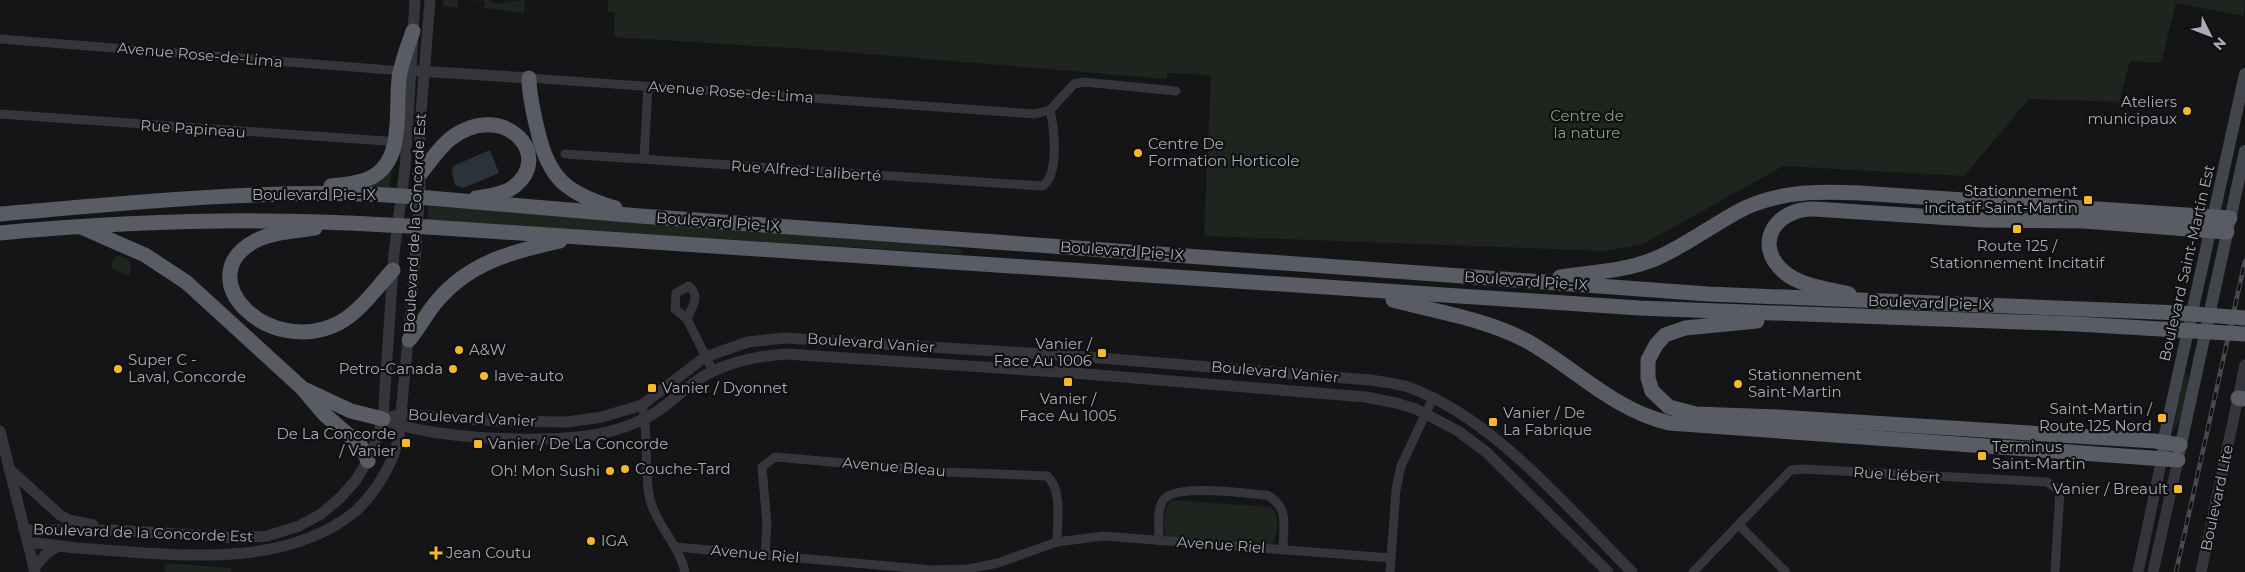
<svg xmlns="http://www.w3.org/2000/svg" width="2245" height="572" font-family="Montserrat,sans-serif">
	<style>
		.green { fill: #1d251e }
		.water { fill: #2a333b }
		.lines { fill: none; stroke-linecap: round; stroke-linejoin: round }
		.minor { stroke: #35363c; stroke-width: 9 }
		.tertiary { stroke: #35363c; stroke-width: 11 }
		.secondary { stroke: #43454c; stroke-width: 12 }
		.trunk { stroke: #595c64; stroke-width: 15 }
		.rail-casing { stroke: #484a51; stroke-width: 4.5 }
		.rail { stroke: #101011; stroke-width: 2.5; stroke-dasharray: 8; stroke-linecap: butt }
		.trunk-bridge { stroke: #595c64; stroke-width: 15 }
		.poi-dot { fill: #f6b82d; stroke: #101011; stroke-width: 2 }
		.labels { text-anchor: middle; stroke-width: 4.5; stroke-linejoin: round; paint-order: stroke }
		.street-label { font-size: 15px; fill: #a6abb7; stroke: #101011 }
		.poi-label { font-size: 15px; fill: #a6abb7; stroke: #101011; text-anchor: start }
		.park-label { font-size: 15px; fill: #7ca380; stroke: #101011 }
	</style>
	<rect width="100%" height="100%" fill="#151517"/>
	<g class="green">
		<polygon points="443,0 458,0 458,8 443,6"/>
		<polygon points="466,0 488,0 496,4 525,0 524,13 484,8 485,1"/>
		<polygon points="608,0 2245,0 2244,16 2176,3 2161,63 2130,61 2119,102 2029,99 1964,176 1783,166 1643,244 1606,251 1204,236 1211,75 1167,73 1167,79 821,50 614,37 615,12 607,11"/>
		<polygon points="392,166 390,187 372,187 372,182"/>
		<polygon points="428,206 908,242 961,249 964,254 427,221"/>
		<polygon points="118,256 127,258 131,263 130,276 111,268 114,257"/>
		<path d="M2185 374 2188 375C2187 391 2184 418 2173 430Z"/>
		<path d="M1171 500 1271 507C1281 517 1277 533 1273 544L1267 547 1167 538C1162 529 1164 508 1171 500Z"/>
		<polygon points="164,563 231,568 231,572 165,572"/>
	</g>
	<polygon class="water" points="490,150 499,173 463,188 455,185 452,173 453,166"/>
	<g class="lines">
		<g class="minor">
			<polyline points="0,39 403,71"/>
			<polyline points="529,78 1035,114 1050,110"/>
			<polyline points="1050,110 1074,84 1084,82 1176,91"/>
			<polyline points="0,114 386,141"/>
			<path d="M565 154 1042 186C1060 176 1054 127 1050 110"/>
			<polyline points="644,159 648,87"/>
			<path d="M687 319C692 306 701 297 689 286L676 293 675 309 687 319 713 371"/>
			<path d="M642 405C650 437 643 468 650 500 657 526 679 545 685 572"/>
			<polyline points="1739,525 1786,572"/>
			<path d="M1159 540C1159 529 1157 513 1162 502 1171 482 1247 494 1267 495 1290 507 1283 527 1283 550"/>
			<polyline points="676,547 933,570 968,569 998,563 1057,542 1103,536 1391,558"/>
			<path d="M765 554 767 524 762 467 775 457 946 472 1047 476C1063 490 1057 522 1057 542"/>
			<polyline points="1390,572 1396,490 1401,466 1433,398"/>
			<polyline points="1693,572 1791,470 1803,469 2047,482 2060,491 2055,572"/>
		</g>
		<g class="tertiary">
			<polyline points="418,71 529,78"/>
			<path d="M383 419 401 414 496 421 567 422 602 417 642 405 705 357 748 342 785 338 1075 356 1370 380C1383 382 1396 383 1408 387 1493 417 1569 509 1632 572"/>
			<path d="M383 419C429 440 559 445 608 432 620 429 633 424 644 419 664 410 681 391 699 379 724 363 757 356 786 354L1073 373 1366 397 1396 403 1416 409 1458 431 1486 452 1608 572"/>
			<polyline points="0,431 35,572"/>
			<polyline points="9,469 60,515 69,520 93,525"/>
			<polyline points="24,530 113,530 242,538 267,536 299,526 321,514 340,498 356,480 372,453 383,419 394,253 405,168 415,0"/>
			<path d="M28 543C44 542 61 547 77 548 170 554 283 572 357 510 377 490 394 463 399 435L414 275 420 186V125L430 0"/>
			<polyline points="34,568 46,554 58,546"/>
			<polyline points="2138,572 2162,458"/>
			<polyline points="2153,572 2178,460"/>
			<polyline points="2201,572 2245,365"/>
		</g>
		<g class="secondary">
			<polyline points="2179,453 2245,151"/>
			<polyline points="2162,458 2165,434 2245,74"/>
		</g>
		<g class="trunk">
			<path d="M529 78C529 95 533 111 537 128 548 179 566 193 615 208"/>
			<path d="M420 174C429 163 438 149 450 139 503 98 557 156 512 188 502 195 487 196 476 198"/>
			<path d="M331 186C342 185 355 184 365 180 406 166 395 112 399 79 401 63 408 46 413 31"/>
			<polyline points="429,198 640,216 1708,294 2181,313"/>
			<path d="M0 214C129 203 258 189 388 195"/>
			<polyline points="81,227 145,255 186,282 301,387 324,414 361,446 368,461"/>
			<polyline points="428,227 1639,308 2077,324 2177,330"/>
			<path d="M315 228C295 231 273 232 255 241 188 277 268 359 339 323 361 311 376 288 393 270"/>
			<path d="M0 233C129 221 258 217 387 225"/>
			<path d="M1560 277C1592 272 1627 271 1657 258 1689 244 1716 222 1747 207 1783 191 1821 191 1860 193L2230 218"/>
			<path d="M1849 294C1829 289 1800 286 1784 272 1752 244 1776 208 1814 209L1983 220 2084 221 2227 232"/>
			<path d="M1393 300C1437 312 1485 319 1525 340 1574 367 1613 410 1669 423L2178 460"/>
			<polyline points="1757,321 1685,328 1665,335 1656,345 1648,360 1648,378 1652,391 1669,407 1696,414 1777,417 2155,441 2180,445"/>
			<path d="M409 340C420 327 427 312 438 300 470 262 514 251 560 241"/>
			<polyline points="306,390 351,411 383,419"/>
			<polyline points="2238,398 2245,399"/>
		</g>
		<g class="rail-casing">
			<polyline id="rail" points="2176,572 2245,261"/>
		</g>
		<use href="#rail" class="rail"/>
		<g class="trunk-bridge">
			<polyline points="388,195 429,198"/>
			<polyline points="387,225 428,227"/>
			<polyline points="2181,313 2245,318"/>
			<polyline points="2177,330 2245,334"/>
		</g>
	</g>
	<g class="poi-dot">
		<circle cx="2187" cy="111" r="5"/>
		<circle cx="1138" cy="153" r="5"/>
		<rect x="2083" y="195" width="10" height="10" rx="2.5"/>
		<rect x="2012" y="224" width="10" height="10" rx="2.5"/>
		<circle cx="459" cy="350" r="5"/>
		<rect x="1097" y="348" width="10" height="10" rx="2.5"/>
		<circle cx="118" cy="369" r="5"/>
		<circle cx="453" cy="369" r="5"/>
		<circle cx="484" cy="376" r="5"/>
		<rect x="1063" y="377" width="10" height="10" rx="2.5"/>
		<circle cx="1738" cy="384" r="5"/>
		<rect x="647" y="383" width="10" height="10" rx="2.5"/>
		<rect x="2157" y="413" width="10" height="10" rx="2.5"/>
		<rect x="1488" y="417" width="10" height="10" rx="2.5"/>
		<rect x="401" y="438" width="10" height="10" rx="2.5"/>
		<rect x="473" y="439" width="10" height="10" rx="2.5"/>
		<rect x="1977" y="451" width="10" height="10" rx="2.5"/>
		<circle cx="625" cy="469" r="5"/>
		<circle cx="610" cy="471" r="5"/>
		<rect x="2173" y="484" width="10" height="10" rx="2.5"/>
		<circle cx="591" cy="541" r="5"/>
		<path d="M433.5 545.5h5v5h5v5h-5v5h-5v-5h-5v-5h5z"/>
	</g>
	<g class="labels">
		<g class="street-label">
			<text transform="translate(200 55) rotate(5)" y="5">Avenue Rose-de-Lima</text>
			<text transform="translate(731 92) rotate(4)" y="5">Avenue Rose-de-Lima</text>
			<text transform="translate(193 129) rotate(4)" y="5">Rue Papineau</text>
			<text transform="translate(806 171) rotate(4)" y="5">Rue Alfred-Laliberté</text>
			<text x="314" y="200">Boulevard Pie-IX</text>
			<text transform="translate(718 222) rotate(4)" y="5">Boulevard Pie-IX</text>
			<text transform="translate(415 223) rotate(-87)" y="5">Boulevard de la Concorde Est</text>
			<text transform="translate(1122 251) rotate(4)" y="5">Boulevard Pie-IX</text>
			<text transform="translate(2187 263) rotate(-77)" y="5">Boulevard Saint-Martin Est</text>
			<text transform="translate(1526 281) rotate(4)" y="5">Boulevard Pie-IX</text>
			<text transform="translate(1930 303) rotate(2)" y="5">Boulevard Pie-IX</text>
			<text transform="translate(871 343) rotate(4)" y="5">Boulevard Vanier</text>
			<text transform="translate(1275 372) rotate(5)" y="5">Boulevard Vanier</text>
			<text transform="translate(472 418) rotate(3)" y="5">Boulevard Vanier</text>
			<text transform="translate(894 467) rotate(5)" y="5">Avenue Bleau</text>
			<text transform="translate(1897 475) rotate(4)" y="5">Rue Liébert</text>
			<text transform="translate(2217 498) rotate(-78)" y="5">Boulevard Lite</text>
			<text transform="translate(143 533) rotate(2)" y="5">Boulevard de la Concorde Est</text>
			<text transform="translate(1221 545) rotate(4)" y="5">Avenue Riel</text>
			<text transform="translate(755 554) rotate(5)" y="5">Avenue Riel</text>
		</g>
		<g class="poi-label">
			<text x="2177" y="107" text-anchor="end">Ateliers<tspan x="2177" dy="17">municipaux</tspan></text>
			<text x="1148" y="149">Centre De<tspan x="1148" dy="17">Formation Horticole</tspan></text>
			<text x="2078" y="196" text-anchor="end">Stationnement<tspan x="2078" dy="17">incitatif Saint-Martin</tspan></text>
			<text x="2017" y="251" text-anchor="middle">Route 125 /<tspan x="2017" dy="17">Stationnement Incitatif</tspan></text>
			<text x="1092" y="349" text-anchor="end">Vanier /<tspan x="1092" dy="17">Face Au 1006</tspan></text>
			<text x="469" y="355">A&amp;W</text>
			<text x="128" y="365">Super C -<tspan x="128" dy="17">Laval, Concorde</tspan></text>
			<text x="443" y="374" text-anchor="end">Petro-Canada</text>
			<text x="1748" y="380">Stationnement<tspan x="1748" dy="17">Saint-Martin</tspan></text>
			<text x="494" y="381">lave-auto</text>
			<text x="662" y="393">Vanier / Dyonnet</text>
			<text x="1068" y="404" text-anchor="middle">Vanier /<tspan x="1068" dy="17">Face Au 1005</tspan></text>
			<text x="2152" y="414" text-anchor="end">Saint-Martin /<tspan x="2152" dy="17">Route 125 Nord</tspan></text>
			<text x="1503" y="418">Vanier / De<tspan x="1503" dy="17">La Fabrique</tspan></text>
			<text x="396" y="439" text-anchor="end">De La Concorde<tspan x="396" dy="17">/ Vanier</tspan></text>
			<text x="488" y="449">Vanier / De La Concorde</text>
			<text x="1992" y="452">Terminus<tspan x="1992" dy="17">Saint-Martin</tspan></text>
			<text x="635" y="474">Couche-Tard</text>
			<text x="600" y="476" text-anchor="end">Oh! Mon Sushi</text>
			<text x="2168" y="494" text-anchor="end">Vanier / Breault</text>
			<text x="601" y="546">IGA</text>
			<text x="446" y="558">Jean Coutu</text>
		</g>
		<g class="park-label">
			<text x="1587" y="121">Centre de<tspan x="1587" dy="17">la nature</tspan></text>
		</g>
	</g>
	<g transform="translate(2210 35) rotate(132)" stroke="#101011" stroke-width="4" paint-order="stroke">
	<path d="M0-4L9 19L0 12L-9 19Z" fill="#a6abb7"/>
	<text y="-8" font-size="14" font-weight="bold" text-anchor="middle" fill="#a6abb7">N</text>
	</g>
</svg>
